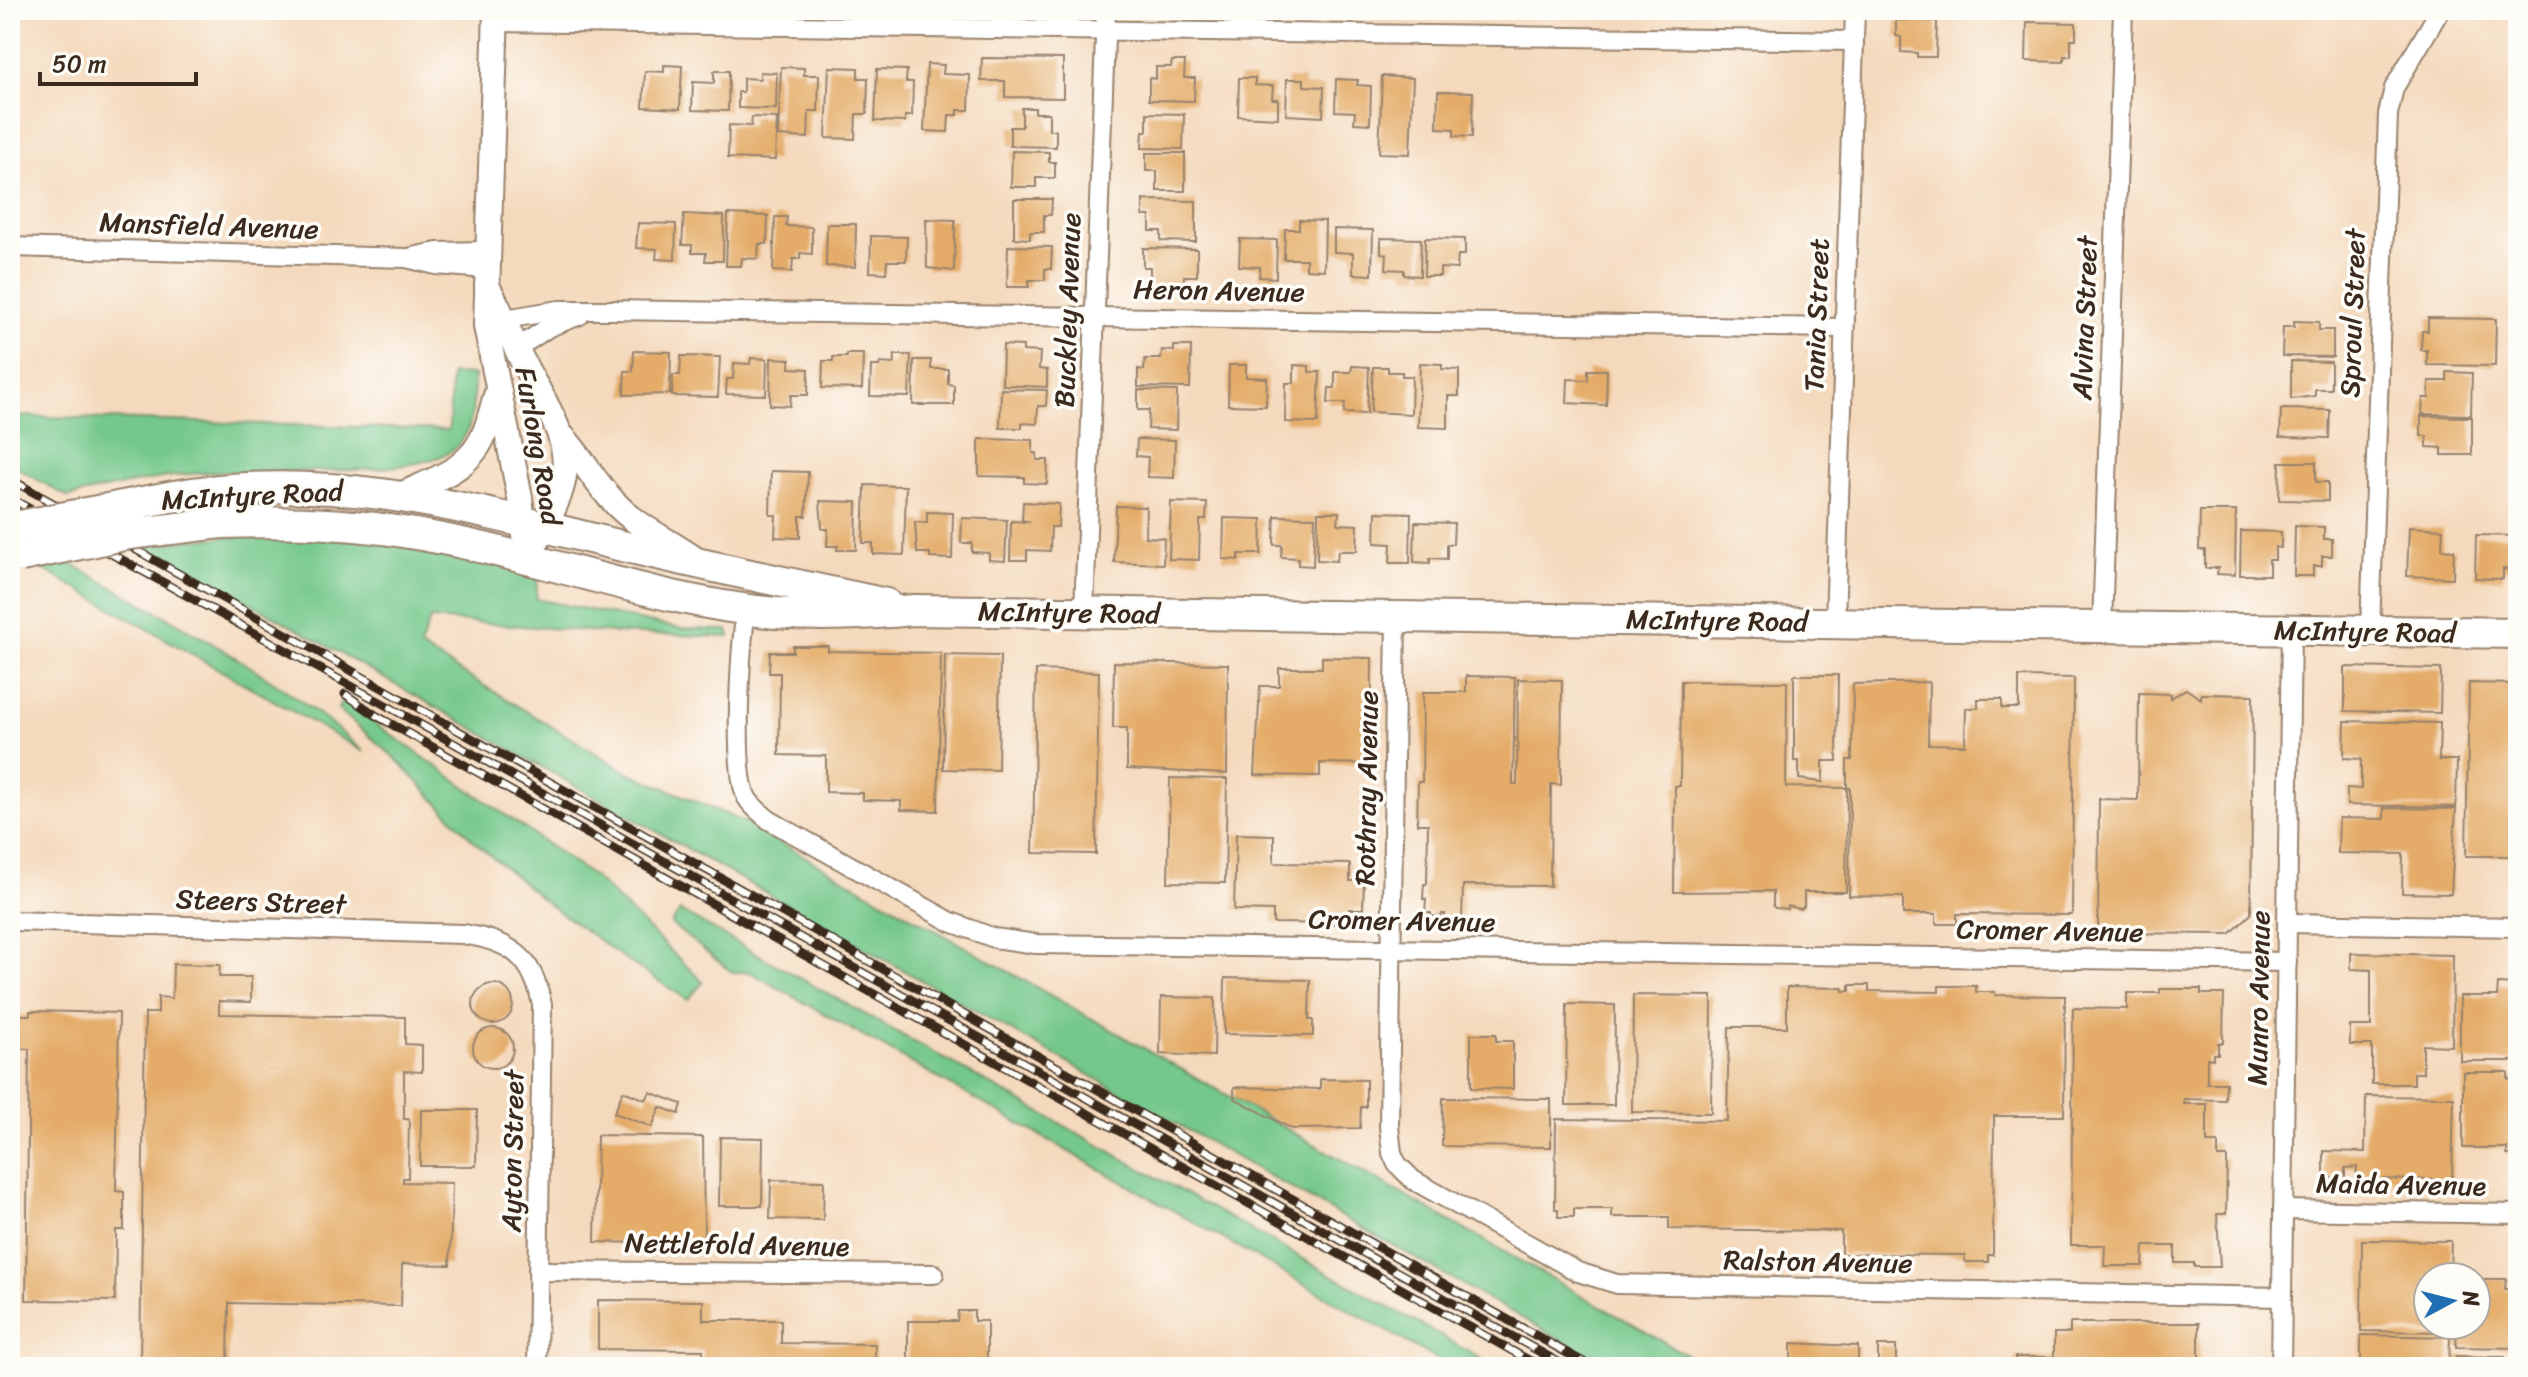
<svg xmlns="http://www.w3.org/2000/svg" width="2528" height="1377" font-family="Sriracha,sans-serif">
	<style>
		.green { fill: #74c88b; stroke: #587954; stroke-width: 2 }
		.building { fill: #e4ac68 }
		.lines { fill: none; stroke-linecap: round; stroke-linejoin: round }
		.minor-casing { stroke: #98826d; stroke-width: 22 }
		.tertiary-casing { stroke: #98826d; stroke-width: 28 }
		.primary-casing { stroke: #98826d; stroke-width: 34 }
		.minor { stroke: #fff; stroke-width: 18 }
		.tertiary { stroke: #fff; stroke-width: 24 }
		.primary { stroke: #fff; stroke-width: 30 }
		.rail-casing { stroke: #3b2a1e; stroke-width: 9 }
		.rail { stroke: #fdfcf7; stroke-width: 6; stroke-dasharray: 18; stroke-linecap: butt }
		.primary-bridge-casing { stroke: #98826d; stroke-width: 34; stroke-linecap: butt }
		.primary-bridge { stroke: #fff; stroke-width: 30 }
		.labels { text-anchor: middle; stroke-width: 7; stroke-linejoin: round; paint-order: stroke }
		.street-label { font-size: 28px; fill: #3b2a1e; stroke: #fdfcf7 }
	</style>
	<rect width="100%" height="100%" fill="#fdfcf7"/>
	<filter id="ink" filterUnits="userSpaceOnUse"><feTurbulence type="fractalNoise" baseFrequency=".0125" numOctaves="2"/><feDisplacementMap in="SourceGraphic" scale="16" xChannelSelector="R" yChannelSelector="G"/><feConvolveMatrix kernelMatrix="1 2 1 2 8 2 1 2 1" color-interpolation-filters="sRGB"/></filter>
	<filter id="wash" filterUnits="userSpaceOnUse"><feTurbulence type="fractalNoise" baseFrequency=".006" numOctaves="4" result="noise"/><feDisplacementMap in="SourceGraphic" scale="32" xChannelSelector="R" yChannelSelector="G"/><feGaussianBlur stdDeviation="1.8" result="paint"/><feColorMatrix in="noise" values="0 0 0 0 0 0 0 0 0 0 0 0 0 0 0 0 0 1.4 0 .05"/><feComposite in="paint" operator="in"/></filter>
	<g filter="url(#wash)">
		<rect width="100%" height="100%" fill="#f4d9bc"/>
		<g class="green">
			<path d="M451 374 474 375C473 400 476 431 454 449 415 480 256 468 200 473 156 477 111 487 68 497L10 464V414L15 416 449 430Z"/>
			<polygon points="277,534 386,542 538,574 536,599 682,629 728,630 730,637 613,633 430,619 420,647 627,772 742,821 1708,1367 1609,1367 236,595 143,546 187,540"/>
			<path d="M66 561C169 619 276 672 364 752L39 567Z"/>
			<polygon points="342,700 595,878 703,982 688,1000 629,962 547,903 477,844 395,758 338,709"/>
			<polygon points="680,911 1496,1367 1451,1367 750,972 732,972 671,924"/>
		</g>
		<g id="blocks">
			<g class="building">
				<rect x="1913" y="10" width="26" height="3"/>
				<polygon points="2004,10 2063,10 2063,14 2004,13"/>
				<polygon points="1896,20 1937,21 1936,57 1917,57 1917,53 1901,52 1901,37 1896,36"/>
				<polygon points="2027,22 2076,23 2076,39 2071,39 2071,56 2064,56 2064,62 2026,61"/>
				<polygon points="982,58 1063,59 1063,98 1005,97 1005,81 981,81"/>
				<polygon points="1172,61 1185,61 1184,78 1195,78 1194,101 1149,100 1149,78 1156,79 1156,67 1171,67"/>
				<polygon points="927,64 944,65 943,74 970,75 969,110 958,110 958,115 949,115 948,132 924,131"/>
				<polygon points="664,65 682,66 680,109 643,107 645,71 664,72"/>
				<polygon points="781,67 804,68 804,75 819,75 818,111 809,111 808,138 778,136"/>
				<polygon points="829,67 858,68 858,78 868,78 867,114 856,114 855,139 826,138"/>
				<polygon points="877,69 907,70 906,82 913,82 912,116 905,116 905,122 875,121"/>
				<polygon points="714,71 729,71 728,111 692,110 693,82 714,83"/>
				<polygon points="760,72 777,73 776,109 738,108 738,92 743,92 743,78 760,79"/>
				<polygon points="1382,76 1413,78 1410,154 1379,153"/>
				<polygon points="1239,78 1255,78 1255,85 1273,86 1272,99 1278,99 1278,118 1238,116"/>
				<polygon points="1287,79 1304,79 1304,86 1324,87 1323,117 1286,115"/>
				<polygon points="1336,79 1358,80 1357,85 1371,86 1370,124 1354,123 1355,112 1335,111"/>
				<polygon points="1438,91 1473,92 1472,137 1454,136 1454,129 1437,128"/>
				<polygon points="1022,108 1035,108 1035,113 1049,113 1049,130 1056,130 1056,147 1010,146 1010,127 1022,127"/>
				<polygon points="1147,113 1184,114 1183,149 1142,148 1143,131 1147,131"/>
				<polygon points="752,117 777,118 775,160 728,158 729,125 751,126"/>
				<polygon points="1012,151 1049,152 1049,162 1055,162 1055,178 1036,178 1036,187 1011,187"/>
				<polygon points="1146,153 1185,153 1185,191 1157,191 1157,171 1146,171"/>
				<polygon points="1014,199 1052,199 1051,215 1044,215 1044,232 1030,232 1030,239 1014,238"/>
				<polygon points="1143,200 1196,201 1196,242 1161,241 1161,231 1150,231 1150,216 1143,216"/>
				<polygon points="684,214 724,216 723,261 705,261 706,253 692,253 692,245 682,245"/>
				<polygon points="728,214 768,216 767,244 759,244 758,259 742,258 741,266 726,266"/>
				<polygon points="775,217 787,217 786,226 812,227 812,254 800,253 800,259 793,259 792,272 773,271"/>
				<polygon points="926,219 955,220 954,271 927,268"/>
				<polygon points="1299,220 1325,221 1324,270 1306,269 1306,259 1284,259 1285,229 1299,229"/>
				<polygon points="638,223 676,224 675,260 656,259 657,249 636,248"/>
				<polygon points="827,224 856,224 855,267 826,266"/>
				<polygon points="1334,229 1373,230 1372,275 1353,274 1353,253 1334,252"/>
				<polygon points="871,236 907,237 906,261 887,261 886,273 870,272"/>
				<polygon points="1381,238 1421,239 1420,276 1404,275 1404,270 1386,269 1387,254 1381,253"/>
				<polygon points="1425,238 1465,239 1465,255 1458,255 1457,269 1440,268 1440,276 1424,276"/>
				<polygon points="1240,239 1277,240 1276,278 1259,277 1260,267 1239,266"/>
				<polygon points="1008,246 1052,247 1051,269 1045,269 1045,280 1029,280 1029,287 1007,287"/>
				<polygon points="1143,248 1197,249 1197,276 1184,276 1184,291 1150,287 1150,267 1143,267"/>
				<polygon points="2428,318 2496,319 2495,366 2427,365 2427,350 2421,350 2422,331 2428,331"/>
				<polygon points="2294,321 2319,322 2319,330 2333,330 2333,357 2282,356 2283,327 2294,327"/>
				<polygon points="1003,345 1023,346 1023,351 1040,352 1039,369 1047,370 1047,387 1002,385"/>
				<polygon points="1174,346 1191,346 1190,388 1138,387 1138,369 1144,370 1145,359 1161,359 1162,350 1174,351"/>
				<polygon points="634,351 671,352 670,394 624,395 625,371 633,371"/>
				<polygon points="847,354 863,354 862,389 822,388 823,361 833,361 833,357 847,357"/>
				<polygon points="895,355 911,355 909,397 870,396 871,366 879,366 880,363 894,364"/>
				<polygon points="681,356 720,357 718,397 672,396 673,375 680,375"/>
				<polygon points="751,358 767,359 766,395 726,394 727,379 733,379 734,363 750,364"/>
				<polygon points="771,358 790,359 790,368 809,369 808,395 791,395 790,406 770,405"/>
				<polygon points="914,360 931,360 931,369 948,369 948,384 954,385 954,405 913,405"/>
				<polygon points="2291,361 2331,362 2331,389 2315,389 2315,396 2291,399"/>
				<polygon points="1420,363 1442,364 1442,369 1459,370 1459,396 1448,396 1448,428 1418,427"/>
				<polygon points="1229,365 1246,365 1246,377 1267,378 1266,406 1228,405"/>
				<polygon points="1294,365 1309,366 1309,372 1320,372 1318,423 1285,422 1286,383 1294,383"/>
				<polygon points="1352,366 1369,367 1367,414 1344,413 1345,403 1328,403 1329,388 1335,388 1335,372 1351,372"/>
				<polygon points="1373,367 1388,367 1388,372 1402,372 1402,376 1412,376 1411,414 1371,412"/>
				<polygon points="1588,370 1607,370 1606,405 1567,403 1568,379 1588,380"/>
				<polygon points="2447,372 2472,373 2471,415 2422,414 2423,398 2429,398 2429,381 2447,381"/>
				<polygon points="1001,389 1047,390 1046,406 1038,406 1037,424 1022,423 1022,428 1000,428"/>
				<polygon points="1138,390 1177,391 1176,430 1148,429 1149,410 1138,410"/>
				<polygon points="2281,409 2330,410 2329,438 2280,437"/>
				<polygon points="2421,416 2472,417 2472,455 2442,455 2442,448 2427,447 2427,436 2421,436"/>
				<polygon points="979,439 1033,440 1033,453 1037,453 1037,460 1048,460 1047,484 1024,483 1024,477 979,476"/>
				<polygon points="1137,439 1175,440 1174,478 1147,477 1148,457 1136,456"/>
				<polygon points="2280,462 2316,462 2316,482 2328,482 2328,501 2279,500"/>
				<polygon points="771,471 808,472 806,516 800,516 800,538 775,537 776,515 770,515"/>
				<polygon points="865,485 906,486 904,555 873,554 873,543 863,543"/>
				<polygon points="820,501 857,502 856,550 837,550 838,546 827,546 828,529 822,529"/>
				<polygon points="1023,502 1059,504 1058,527 1051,527 1050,551 1027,550 1027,560 1010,560 1011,521 1030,522 1022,520"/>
				<polygon points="1171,502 1207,503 1206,520 1200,520 1199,560 1169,559"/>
				<polygon points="1116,506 1146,507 1145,537 1164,538 1163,564 1114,562"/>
				<polygon points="2200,511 2236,511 2235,575 2217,574 2218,568 2205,568 2205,550 2199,550"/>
				<polygon points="927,512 953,513 952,559 930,558 930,553 917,553 915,522 927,523"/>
				<polygon points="1318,512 1339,512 1338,524 1358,525 1357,551 1338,551 1337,561 1317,560"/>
				<polygon points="1376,512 1411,513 1410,563 1390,563 1391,544 1375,543"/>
				<polygon points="1275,516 1315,517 1313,566 1298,565 1298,558 1281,557 1282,545 1274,545"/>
				<polygon points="962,518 1007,520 1005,561 989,560 989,553 972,552 972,543 961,543"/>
				<polygon points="1224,518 1262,519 1261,554 1239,554 1239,560 1223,559"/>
				<polygon points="1415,522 1454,523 1453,544 1447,544 1447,559 1430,558 1430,563 1414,562"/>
				<polygon points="2295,526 2324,527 2324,539 2332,539 2332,556 2322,556 2322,566 2313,566 2313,576 2294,576"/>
				<polygon points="2409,527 2443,529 2442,549 2454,550 2453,578 2407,576"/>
				<polygon points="2241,531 2281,532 2281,548 2275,547 2275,560 2269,560 2269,575 2240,575"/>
				<polygon points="2476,535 2518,536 2518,570 2503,569 2503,579 2475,578"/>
				<polygon points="793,646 828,646 828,651 941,653 938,811 901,810 901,801 863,800 863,793 826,792 826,756 779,755 780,673 769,673 770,652 793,652"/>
				<polygon points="945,655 1000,656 998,770 943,769"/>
				<polygon points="1322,657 1372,658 1371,764 1320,763 1320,776 1255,775 1260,686 1279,686 1279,668 1322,668"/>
				<polygon points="1114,662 1228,664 1227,774 1127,769 1127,728 1113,728"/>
				<polygon points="2345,667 2441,669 2440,713 2345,711"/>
				<polygon points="1036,670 1099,672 1096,854 1033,853"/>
				<polygon points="1794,675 1838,675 1837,761 1823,761 1823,782 1799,779 1799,761 1794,761"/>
				<polygon points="1466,676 1515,677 1513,784 1517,784 1518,679 1562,680 1561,785 1551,784 1550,886 1463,885 1462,920 1445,920 1445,914 1442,914 1441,917 1431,916 1431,913 1425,913 1426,899 1423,899 1424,884 1427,884 1428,824 1417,824 1418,782 1422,782 1423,692 1466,692"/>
				<polygon points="2019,677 2074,678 2072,915 1957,914 1957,924 1936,924 1936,914 1903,914 1903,897 1849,896 1850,788 1847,788 1847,760 1852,760 1853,684 1929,682 1928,744 1965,745 1966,708 1978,708 1978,699 2002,699 2002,708 2019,708"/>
				<polygon points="1681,681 1787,682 1786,787 1847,788 1846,892 1804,892 1804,906 1801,909 1787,906 1787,909 1775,908 1773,906 1773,891 1674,892 1675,786 1680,786"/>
				<polygon points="2469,683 2514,684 2514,708 2518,708 2518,775 2513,775 2511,856 2466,856"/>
				<polygon points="2186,689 2201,699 2201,694 2253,695 2251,914 2230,934 2098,933 2099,799 2138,800 2139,693 2171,694 2171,698"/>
				<polygon points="2345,721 2440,723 2439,760 2457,760 2456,807 2347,805 2347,788 2361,789 2361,759 2344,758"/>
				<polygon points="1170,778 1227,779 1225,883 1168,882"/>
				<polygon points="2384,808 2456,809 2451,894 2402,893 2403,854 2338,853 2339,818 2384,819"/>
				<polygon points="1236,834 1274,835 1274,863 1350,864 1350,881 1364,881 1363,909 1349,909 1349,924 1273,923 1273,911 1234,910"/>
				<polygon points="2351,953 2453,955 2452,1046 2423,1045 2423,1073 2414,1073 2414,1084 2372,1084 2372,1045 2350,1045 2350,1026 2371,1026 2371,970 2351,969"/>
				<polygon points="173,964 220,965 219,977 251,977 251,1002 219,1001 219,1014 405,1017 405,1044 422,1045 422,1072 404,1071 404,1119 409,1119 408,1178 403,1178 403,1182 452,1183 450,1265 402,1264 401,1306 229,1303 228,1367 140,1367 145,1013 158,1013 158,997 172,998"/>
				<polygon points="1225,978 1310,980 1309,1020 1313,1020 1313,1036 1224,1034"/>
				<polygon points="2498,984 2518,985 2518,1061 2460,1061 2460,996 2497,996"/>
				<circle cx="493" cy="1004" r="20"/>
				<polygon points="1850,985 1869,985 1869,991 1939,992 1939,986 1976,986 1976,992 1995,992 1995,995 2065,996 2064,1116 1994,1116 1993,1255 1988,1255 1988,1262 1965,1262 1965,1255 1841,1254 1841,1231 1669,1229 1669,1217 1612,1217 1612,1209 1574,1209 1574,1217 1558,1217 1558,1209 1555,1209 1556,1119 1727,1121 1729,1027 1787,1027 1787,987 1843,988 1843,991 1850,991"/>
				<polygon points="2160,989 2201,989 2201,994 2224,994 2223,1043 2218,1043 2218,1054 2213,1054 2213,1059 2207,1058 2207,1083 2226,1083 2225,1100 2184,1099 2184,1104 2207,1104 2207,1143 2218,1143 2218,1157 2227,1157 2226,1214 2217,1214 2220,1267 2194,1267 2194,1263 2175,1263 2175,1246 2144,1246 2143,1266 2104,1266 2105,1245 2071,1245 2073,1008 2127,1009 2127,993 2160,993"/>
				<polygon points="1633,995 1712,996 1711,1113 1632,1112"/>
				<polygon points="1161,997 1215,998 1214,1056 1160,1054"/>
				<polygon points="1567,1004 1615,1005 1614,1105 1566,1105"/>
				<polygon points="30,1011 119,1013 116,1191 124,1192 124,1230 116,1230 115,1301 26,1300 29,1049 10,1048 10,1015 30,1015"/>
				<circle cx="493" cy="1048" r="20"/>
				<polygon points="1471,1034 1496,1034 1496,1041 1513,1041 1513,1089 1471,1088"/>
				<polygon points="2463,1072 2508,1072 2508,1079 2518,1079 2518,1155 2507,1155 2507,1148 2463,1148"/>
				<polygon points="1320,1079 1366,1080 1366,1107 1361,1107 1360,1128 1292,1129 1234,1098 1234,1087 1320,1089"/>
				<polygon points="623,1091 646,1100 650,1092 682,1104 679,1114 660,1107 652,1127 614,1113"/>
				<polygon points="2366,1096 2454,1097 2452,1180 2356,1179 2357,1167 2345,1168 2345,1179 2324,1178 2324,1151 2365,1152"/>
				<polygon points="1443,1098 1551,1099 1551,1147 1442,1146"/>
				<polygon points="421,1110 477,1110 476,1166 420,1166"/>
				<polygon points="597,1135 703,1137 704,1244 595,1242"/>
				<polygon points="720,1137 763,1138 762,1206 719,1206"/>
				<polygon points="771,1180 824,1181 823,1220 770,1219"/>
				<polygon points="2362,1240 2451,1241 2450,1277 2428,1277 2428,1325 2450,1325 2449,1332 2361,1331"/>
				<polygon points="2476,1279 2506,1279 2505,1289 2518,1289 2518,1348 2456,1347 2457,1325 2476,1325"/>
				<polygon points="598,1300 703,1301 703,1320 781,1320 781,1343 875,1344 875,1367 703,1367 703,1350 598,1349"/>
				<polygon points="958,1311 974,1311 974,1321 987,1321 987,1367 908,1367 908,1321 957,1321"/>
				<polygon points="2070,1323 2199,1323 2199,1360 2218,1360 2218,1367 2070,1367 2068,1363 2068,1367 2015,1367 2015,1357 2054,1357 2054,1333 2070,1333"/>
				<polygon points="2361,1335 2450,1337 2449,1367 2361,1367"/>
				<polygon points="1791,1343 1858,1346 1858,1367 1791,1367"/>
				<rect x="1878" y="1346" width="18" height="21"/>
				<polygon points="2456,1356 2505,1357 2505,1367 2456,1367"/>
				<rect x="2508" y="1361" width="10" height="6"/>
				<rect x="994" y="1362" width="104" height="5"/>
			</g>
		</g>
	</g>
	<g filter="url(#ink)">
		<use href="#blocks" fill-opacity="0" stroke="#98826d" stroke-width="2"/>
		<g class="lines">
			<g class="minor-casing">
				<g id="minor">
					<polyline points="495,22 1854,41"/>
					<polyline points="10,247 406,258 436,265 487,269"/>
					<polyline points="412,257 437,252 487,251"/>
					<polyline points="505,319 559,310 610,310 1844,328"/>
					<polyline points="516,349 549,327 580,315"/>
					<path d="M746 609C741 645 732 769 747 798 752 807 761 813 769 820L951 922 994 938 1036 944 2287 962"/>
					<polyline points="1084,612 1106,10"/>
					<polyline points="1396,616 1389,1126 1392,1153 1397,1164 1413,1180 1578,1272 1617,1284 2282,1297"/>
					<polyline points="1835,622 1855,10"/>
					<polyline points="2102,627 2123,10"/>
					<polyline points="2370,630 2388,114 2394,88 2440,10"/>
					<path d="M10 921 463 934C510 941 533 956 542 1005L537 1367"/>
					<polyline points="2287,923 2518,927"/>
					<polyline points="2283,1210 2518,1214"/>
					<polyline points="538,1271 934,1274"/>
					<polyline points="2281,1367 2291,630"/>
				</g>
			</g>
			<g class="tertiary-casing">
				<g id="tertiary">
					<polyline points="496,10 486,326 520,498 528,559"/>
					<path d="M487 286C502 311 510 338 524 364 544 404 576 442 561 489 556 507 546 523 538 540"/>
					<path d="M563 437C582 457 594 482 614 502 636 526 666 539 692 557"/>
					<path d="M401 495C434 479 471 470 485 432 490 419 493 404 498 389"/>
				</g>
			</g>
			<g class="primary-casing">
				<g id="primary">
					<path d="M174 496C332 469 467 508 618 545 707 566 796 585 886 604"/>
					<path d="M221 523C282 521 342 522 403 532 528 551 649 601 776 613 823 617 868 614 915 610L2518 633"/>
				</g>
			</g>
			<use href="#minor" class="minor"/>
			<use href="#tertiary" class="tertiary"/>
			<use href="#primary" class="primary"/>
			<g class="rail-casing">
				<g id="rail">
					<polyline points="10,479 1592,1367"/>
					<polyline points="10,498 391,708 1567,1367"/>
					<polyline points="345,694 377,716 1541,1367"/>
				</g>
			</g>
			<use href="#rail" class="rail"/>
			<g class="primary-bridge-casing">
				<g id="primary-bridge">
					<polyline points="10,528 174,496"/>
					<polyline points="21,556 129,534 221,523"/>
				</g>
			</g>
			<use href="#primary-bridge" class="primary-bridge"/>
		</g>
	</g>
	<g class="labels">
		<g class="street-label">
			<text transform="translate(209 225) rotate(2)" y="10">Mansfield Avenue</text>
			<text transform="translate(1219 290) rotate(1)" y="10">Heron Avenue</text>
			<text transform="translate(1067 310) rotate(-88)" y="10">Buckley Avenue</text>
			<text transform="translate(2352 313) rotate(-88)" y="10">Sproul Street</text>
			<text transform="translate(1816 315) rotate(-88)" y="10">Tania Street</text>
			<text transform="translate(2084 318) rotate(-88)" y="10">Alvina Street</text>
			<text transform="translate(539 446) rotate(80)" y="10">Furlong Road</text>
			<text transform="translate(252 495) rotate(-3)" y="10">McIntyre Road</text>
			<text transform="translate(1069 612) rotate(1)" y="10">McIntyre Road</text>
			<text transform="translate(1717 620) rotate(1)" y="10">McIntyre Road</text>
			<text transform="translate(2365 631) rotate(1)" y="10">McIntyre Road</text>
			<text transform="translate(1366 788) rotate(-89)" y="10">Rothray Avenue</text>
			<text transform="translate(261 901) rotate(2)" y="10">Steers Street</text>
			<text transform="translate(1402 920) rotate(1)" y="10">Cromer Avenue</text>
			<text transform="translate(2050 930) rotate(1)" y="10">Cromer Avenue</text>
			<text transform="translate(2258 998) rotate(-89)" y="10">Munro Avenue</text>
			<text transform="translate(512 1151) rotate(-89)" y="10">Ayton Street</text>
			<text transform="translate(2401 1184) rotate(1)" y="10">Maida Avenue</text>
			<text transform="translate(737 1244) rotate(1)" y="10">Nettlefold Avenue</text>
			<text transform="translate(1818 1261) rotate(1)" y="10">Ralston Avenue</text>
		</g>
	</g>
	<rect width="2528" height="1377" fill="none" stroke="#fdfcf7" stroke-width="40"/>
	<g transform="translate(2452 1301) rotate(83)"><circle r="38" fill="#fdfcf7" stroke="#afa8a0" stroke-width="2"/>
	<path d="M0-6L14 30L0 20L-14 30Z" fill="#1f6fb2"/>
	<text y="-12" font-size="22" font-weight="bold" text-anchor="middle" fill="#3b2a1e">N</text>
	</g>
	<path d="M40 72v12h156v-12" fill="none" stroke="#3b2a1e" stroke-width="4"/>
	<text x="52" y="72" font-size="24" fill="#3b2a1e" stroke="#fdfcf7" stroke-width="6" paint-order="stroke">50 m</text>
</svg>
